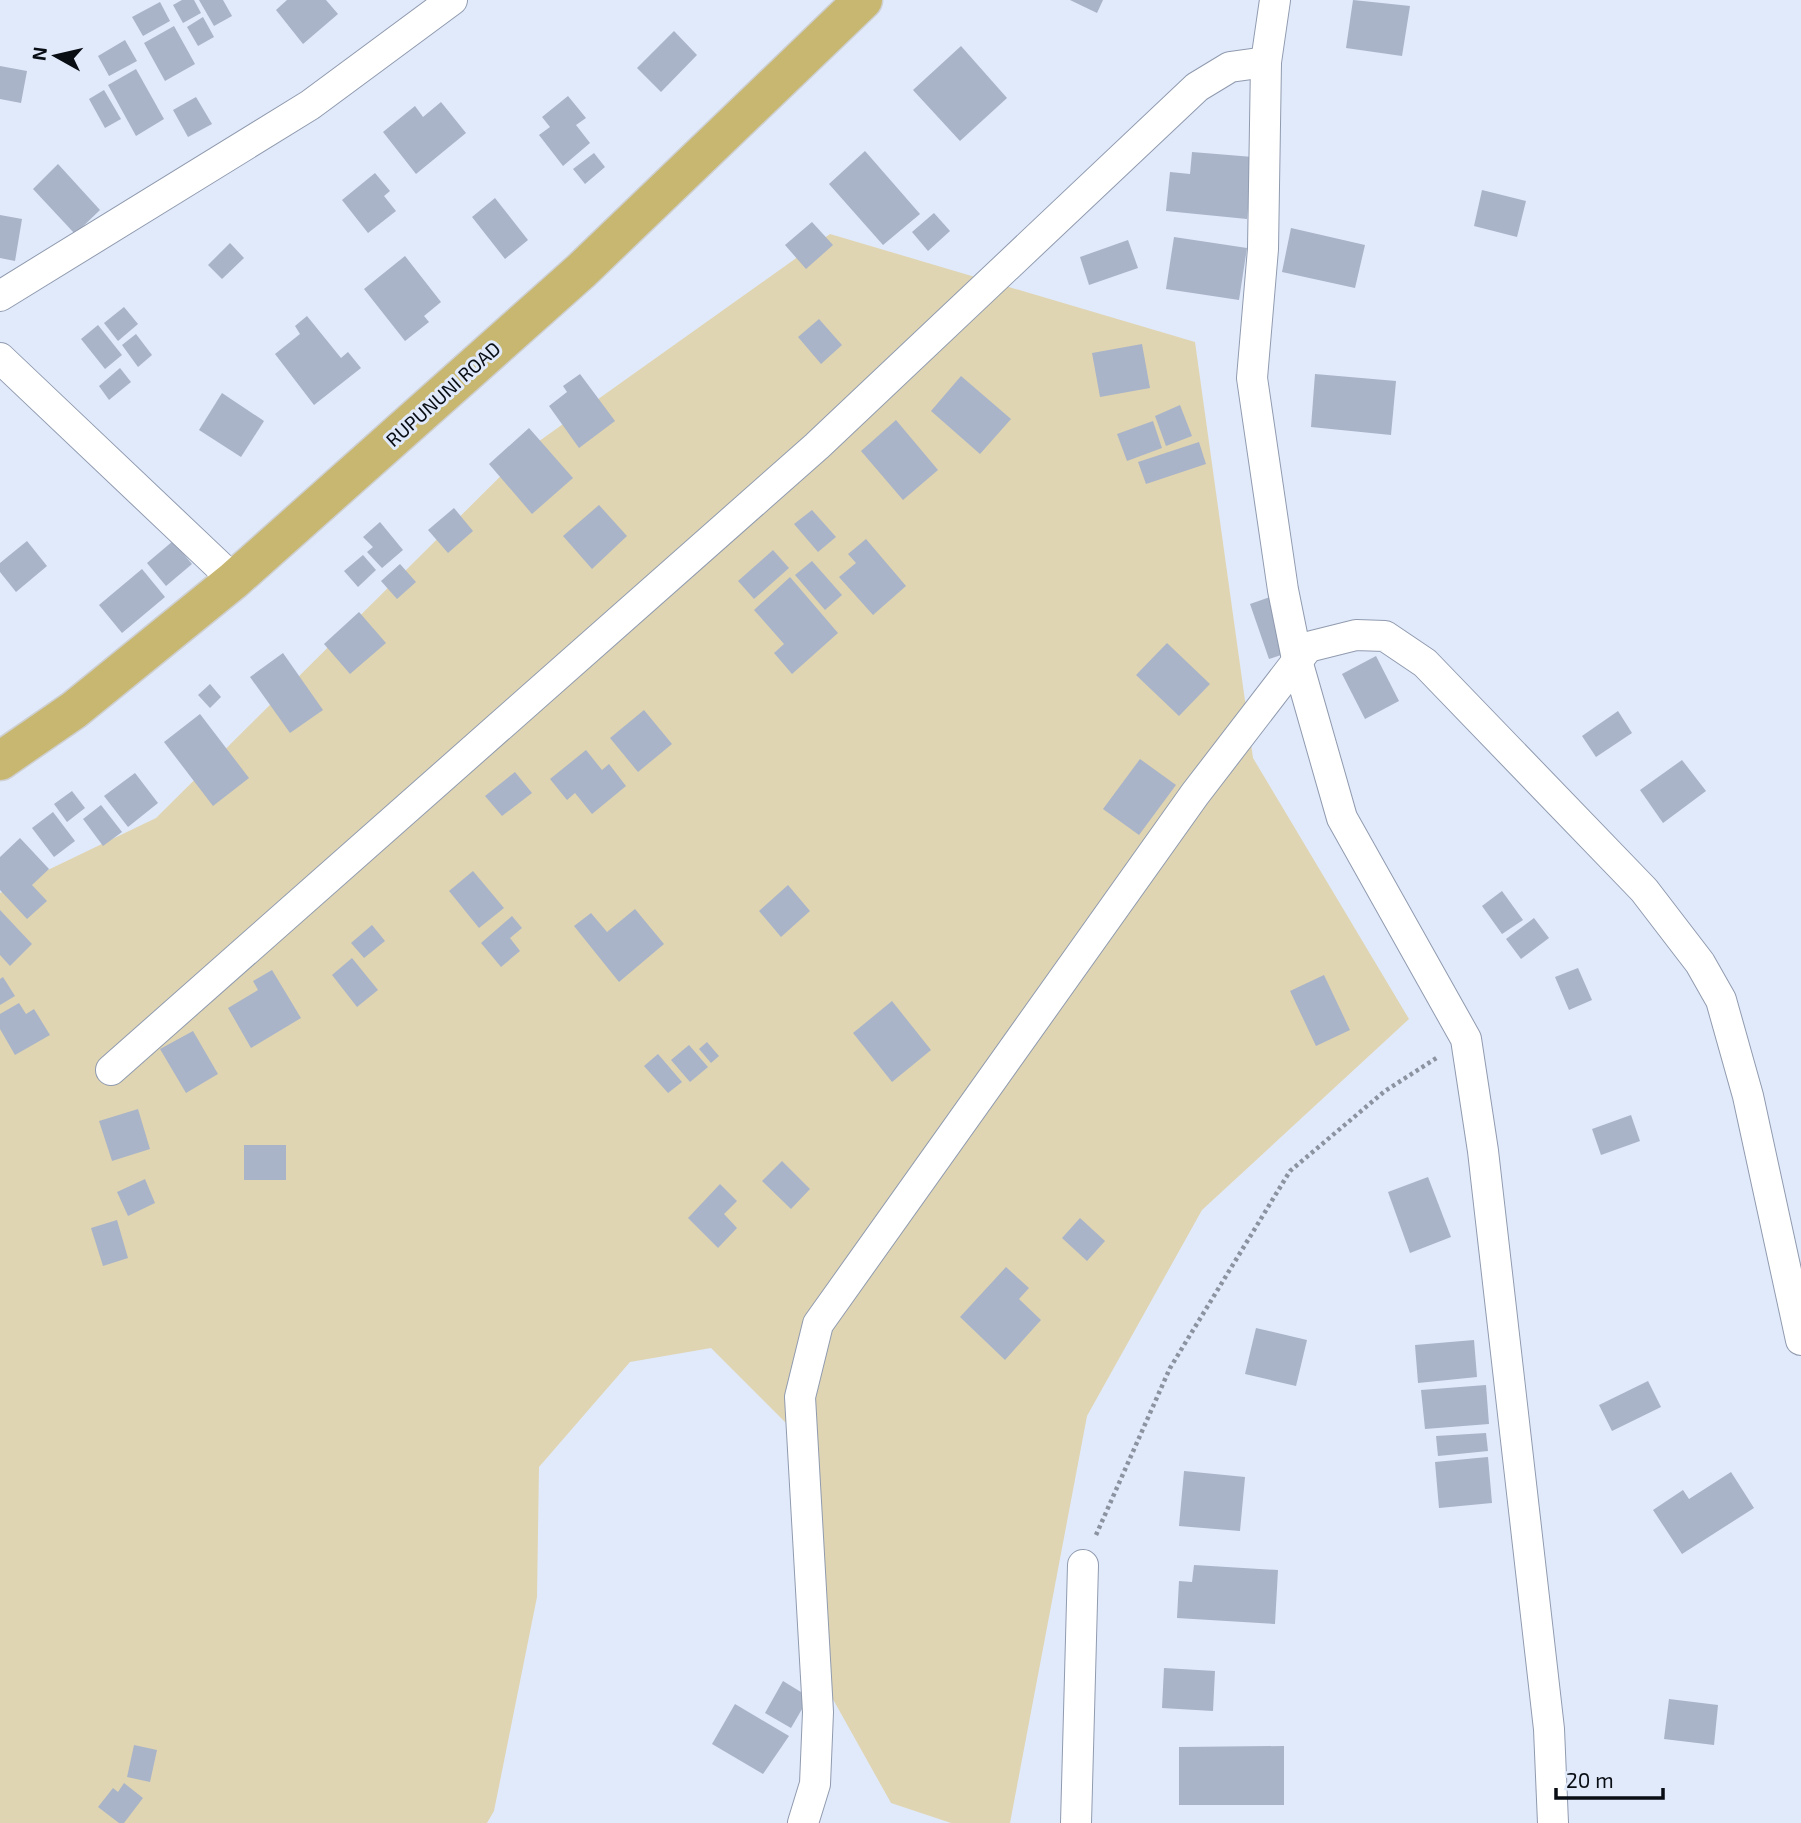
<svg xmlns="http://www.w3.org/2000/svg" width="1801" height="1823" font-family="'Exo 2',sans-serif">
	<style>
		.green { fill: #e0d5b2 }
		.building { fill: #a9b4c9 }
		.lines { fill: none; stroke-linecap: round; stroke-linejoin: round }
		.street-casing { stroke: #909baf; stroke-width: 32 }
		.primary-casing { stroke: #cecfd0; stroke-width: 41 }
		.path { stroke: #8c93a0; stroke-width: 4.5; stroke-dasharray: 3.5 3.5; stroke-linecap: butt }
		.street { stroke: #fff; stroke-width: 30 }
		.primary { stroke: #c8b771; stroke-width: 38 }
		.labels { text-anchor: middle; stroke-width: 6; stroke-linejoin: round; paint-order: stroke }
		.street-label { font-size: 19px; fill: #090d14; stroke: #e1eafb }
	</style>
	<rect width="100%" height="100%" fill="#e1eafb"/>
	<polygon class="green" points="830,234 1195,342 1253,758 1409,1019 1202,1210 1087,1416 1010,1823 951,1823 891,1803 825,1685 800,1437 711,1348 630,1362 539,1467 537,1597 494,1811 487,1823 0,1823 0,893 156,818 528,449"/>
	<g class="building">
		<polygon points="182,0 194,0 201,13 183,23 173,5"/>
		<polygon points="199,0 223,0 232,16 214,26"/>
		<polygon points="287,0 326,0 338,14 303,44 276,10"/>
		<polygon points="1070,0 1103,0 1097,13"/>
		<polygon points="1353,0 1410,6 1402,56 1346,48"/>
		<polygon points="160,2 170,21 143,36 132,17"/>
		<polygon points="203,17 214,37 198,46 187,27"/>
		<polygon points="174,26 195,64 165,81 144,43"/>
		<polygon points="674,31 697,55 661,92 637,68"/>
		<polygon points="125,40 137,61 109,76 98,56"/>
		<polygon points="961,46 1007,98 960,141 913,90"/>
		<polygon points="0,66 27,71 21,103 0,99"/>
		<polygon points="136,69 164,119 136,136 108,85"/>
		<polygon points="104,90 121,119 105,128 89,99"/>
		<polygon points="568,96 586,118 576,125 590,143 563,166 539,135 550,127 542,117"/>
		<polygon points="196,97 212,124 188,137 173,110"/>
		<polygon points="441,102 466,133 416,174 383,132 415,106 423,117"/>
		<polygon points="865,151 920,214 883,245 829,184"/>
		<polygon points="1192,152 1253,157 1247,219 1166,211 1170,172 1190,174"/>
		<polygon points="594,153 605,167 585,184 573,169"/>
		<polygon points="58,164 100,210 75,234 33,189"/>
		<polygon points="375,173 390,191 384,196 396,211 368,233 342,200"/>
		<polygon points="1482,190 1526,201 1517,237 1474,226"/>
		<polygon points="495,198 528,240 505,259 472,217"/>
		<polygon points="934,213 950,231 928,251 912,232"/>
		<polygon points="0,215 22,219 15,261 0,258"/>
		<polygon points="812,222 833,245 806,269 785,245"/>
		<polygon points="1291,228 1365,245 1355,288 1282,272"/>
		<polygon points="1174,237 1247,248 1239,300 1166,289"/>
		<polygon points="1128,240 1138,268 1089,285 1080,257"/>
		<polygon points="230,243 244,258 222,279 208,265"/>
		<polygon points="405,256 441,302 424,316 429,322 405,341 364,289"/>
		<polygon points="124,307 138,324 118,341 104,323"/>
		<polygon points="307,316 341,358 348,352 361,368 314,405 275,354 300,334 295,326"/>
		<polygon points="819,319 842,345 821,364 798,337"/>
		<polygon points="98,325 122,355 105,369 81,339"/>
		<polygon points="136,334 152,355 138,367 122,345"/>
		<polygon points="1142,344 1150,388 1100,397 1092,353"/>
		<polygon points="120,368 131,382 109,400 99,386"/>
		<polygon points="580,374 615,421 579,448 549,406 567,392 563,386"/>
		<polygon points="1315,374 1396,381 1391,435 1311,427"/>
		<polygon points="961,376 1011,419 980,454 931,411"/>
		<polygon points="222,393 264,421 241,457 199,430"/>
		<polygon points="1180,405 1192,436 1166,446 1155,416"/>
		<polygon points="896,420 938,470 903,500 861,451"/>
		<polygon points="1153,421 1162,448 1127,461 1117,434"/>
		<polygon points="529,428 573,478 532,514 489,464"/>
		<polygon points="1199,442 1206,464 1146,484 1138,462"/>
		<polygon points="599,505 627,536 592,569 563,536"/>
		<polygon points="454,508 473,531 448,553 428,530"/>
		<polygon points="812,510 836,537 818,552 794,524"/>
		<polygon points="380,522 403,550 382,568 367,552 373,547 363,537"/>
		<polygon points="866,539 906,586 873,615 839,577 856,563 848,554"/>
		<polygon points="27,541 47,566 16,592 0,572 0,563"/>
		<polygon points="173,541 192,564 166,586 147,563"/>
		<polygon points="773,550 789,568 754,599 738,581"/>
		<polygon points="363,555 376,570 358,587 344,571"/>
		<polygon points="812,561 842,595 825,610 795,575"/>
		<polygon points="400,564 416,582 397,599 381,581"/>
		<polygon points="142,569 165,597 122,633 99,605"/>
		<polygon points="790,577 838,633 792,674 774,653 784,644 754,610"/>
		<polygon points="1270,597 1290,652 1269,659 1250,604"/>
		<polygon points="359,612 386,643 350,674 324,644"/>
		<polygon points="1167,643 1210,684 1179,716 1136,675"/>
		<polygon points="283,653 323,710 290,733 250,677"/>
		<polygon points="1376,656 1399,701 1365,719 1342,674"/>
		<polygon points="210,684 221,697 210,708 198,695"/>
		<polygon points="644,710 672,744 638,772 610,738"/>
		<polygon points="1618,711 1632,733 1596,757 1582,736"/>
		<polygon points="200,714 249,778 213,806 164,742"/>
		<polygon points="586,750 602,770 609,764 626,786 592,814 575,793 567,800 550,779"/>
		<polygon points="1140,759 1176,785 1139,835 1103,809"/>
		<polygon points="1682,760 1706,791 1663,823 1640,790"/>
		<polygon points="515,772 532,793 502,816 485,796"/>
		<polygon points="135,773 158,803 128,827 104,796"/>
		<polygon points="72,791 85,808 67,822 54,804"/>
		<polygon points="101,805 122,832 103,846 83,819"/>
		<polygon points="53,812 75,841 54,857 32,828"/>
		<polygon points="20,838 49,869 32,885 47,901 27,919 0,890 0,857"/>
		<polygon points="473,871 504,908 479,928 449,891"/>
		<polygon points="788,885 810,911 781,937 759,911"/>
		<polygon points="1502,891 1523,920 1502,934 1482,906"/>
		<polygon points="635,909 664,944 619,982 574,926 591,913 607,932"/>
		<polygon points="0,910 32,944 10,966 0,955"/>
		<polygon points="512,916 522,928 510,938 520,951 501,967 481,943"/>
		<polygon points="1534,918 1549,938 1521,959 1506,939"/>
		<polygon points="372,925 385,941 364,958 351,943"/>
		<polygon points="352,958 378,990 357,1007 332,975"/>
		<polygon points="1578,968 1592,1000 1569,1010 1555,977"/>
		<polygon points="272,970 301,1018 251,1048 228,1008 258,990 253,981"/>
		<polygon points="1324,975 1350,1030 1316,1046 1290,991"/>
		<polygon points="3,977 15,996 0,1005 0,979"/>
		<polygon points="892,1001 931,1050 892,1082 853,1033"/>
		<polygon points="19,1003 26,1014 34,1009 50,1035 15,1055 0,1029 0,1014"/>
		<polygon points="193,1031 218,1074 186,1093 160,1049"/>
		<polygon points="707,1042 719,1056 711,1063 699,1049"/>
		<polygon points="689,1045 708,1067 690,1082 671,1060"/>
		<polygon points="658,1054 682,1082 668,1093 644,1066"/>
		<polygon points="138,1109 150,1149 112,1161 99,1121"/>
		<polygon points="1631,1115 1640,1141 1601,1155 1592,1129"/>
		<rect x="244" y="1145" width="42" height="35"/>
		<polygon points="782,1161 810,1189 791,1209 762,1181"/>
		<polygon points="1428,1177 1451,1237 1410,1253 1388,1192"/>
		<polygon points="145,1179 155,1203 128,1216 117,1192"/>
		<polygon points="720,1184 737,1201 724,1214 737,1228 718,1248 688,1218"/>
		<polygon points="1080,1218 1105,1241 1087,1261 1062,1238"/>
		<polygon points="117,1220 128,1258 103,1266 91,1228"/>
		<polygon points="1006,1267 1029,1288 1019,1299 1041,1320 1005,1360 960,1317"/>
		<polygon points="1256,1328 1307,1340 1296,1386 1245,1374"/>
		<polygon points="1474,1340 1477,1377 1418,1383 1415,1345"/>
		<polygon points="1648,1381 1661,1407 1612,1431 1599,1405"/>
		<polygon points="1486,1385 1489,1424 1425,1429 1421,1390"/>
		<polygon points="1486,1433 1488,1451 1438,1456 1436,1436"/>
		<polygon points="1488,1457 1492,1503 1439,1508 1435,1462"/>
		<polygon points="1184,1471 1245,1477 1240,1531 1179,1526"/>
		<polygon points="1731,1472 1754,1508 1682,1554 1653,1510 1683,1490 1689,1499"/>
		<polygon points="1194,1565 1278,1570 1275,1624 1177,1618 1179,1581 1192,1582"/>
		<polygon points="1164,1668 1215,1671 1213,1711 1162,1708"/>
		<polygon points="783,1681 809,1697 791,1728 765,1713"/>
		<polygon points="1669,1699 1718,1705 1714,1745 1664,1739"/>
		<polygon points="735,1704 789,1736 763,1774 712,1744"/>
		<polygon points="134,1745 157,1750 150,1782 127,1777"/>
		<polygon points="1284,1746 1284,1805 1179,1805 1179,1747"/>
		<polygon points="124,1783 143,1798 124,1823 119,1823 98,1807 113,1788 118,1792"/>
	</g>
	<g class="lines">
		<g class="street-casing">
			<g id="street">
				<polyline points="1275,0 1266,62 1263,249 1252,378 1283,590 1298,664 1342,818 1466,1039 1483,1151 1549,1729 1553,1823"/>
				<polyline points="0,296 310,105 452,0"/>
				<polyline points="0,358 234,580"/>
				<polyline points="111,1070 817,446 1197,87 1230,67 1266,62"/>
				<polyline points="803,1823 815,1784 818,1712 800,1397 818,1324 1195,794 1308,647 1356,635 1385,636 1425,663 1644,890 1700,963 1721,1000 1748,1096 1801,1340"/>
				<polyline points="1076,1823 1083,1565"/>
			</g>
		</g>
		<g class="primary-casing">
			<polyline id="primary" points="0,761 74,710 234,580 581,271 863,0"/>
		</g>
		<polyline class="path" points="1096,1535 1170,1368 1290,1171 1385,1091 1438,1057"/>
		<use href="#street" class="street"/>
		<use href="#primary" class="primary"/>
	</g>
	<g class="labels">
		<g class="street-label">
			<text transform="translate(443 394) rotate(-42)" y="7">RUPUNUNI ROAD</text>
		</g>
	</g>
	<g transform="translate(56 56) rotate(278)" stroke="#e1eafb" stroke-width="5" paint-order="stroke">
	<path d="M0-5L12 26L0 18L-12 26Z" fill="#090d14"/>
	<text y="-10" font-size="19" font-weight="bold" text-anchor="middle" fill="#090d14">N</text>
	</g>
	<path d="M1556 1788v10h107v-10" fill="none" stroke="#090d14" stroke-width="3.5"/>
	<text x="1566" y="1788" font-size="21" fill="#090d14" stroke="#e1eafb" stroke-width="5" paint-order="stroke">20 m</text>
</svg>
